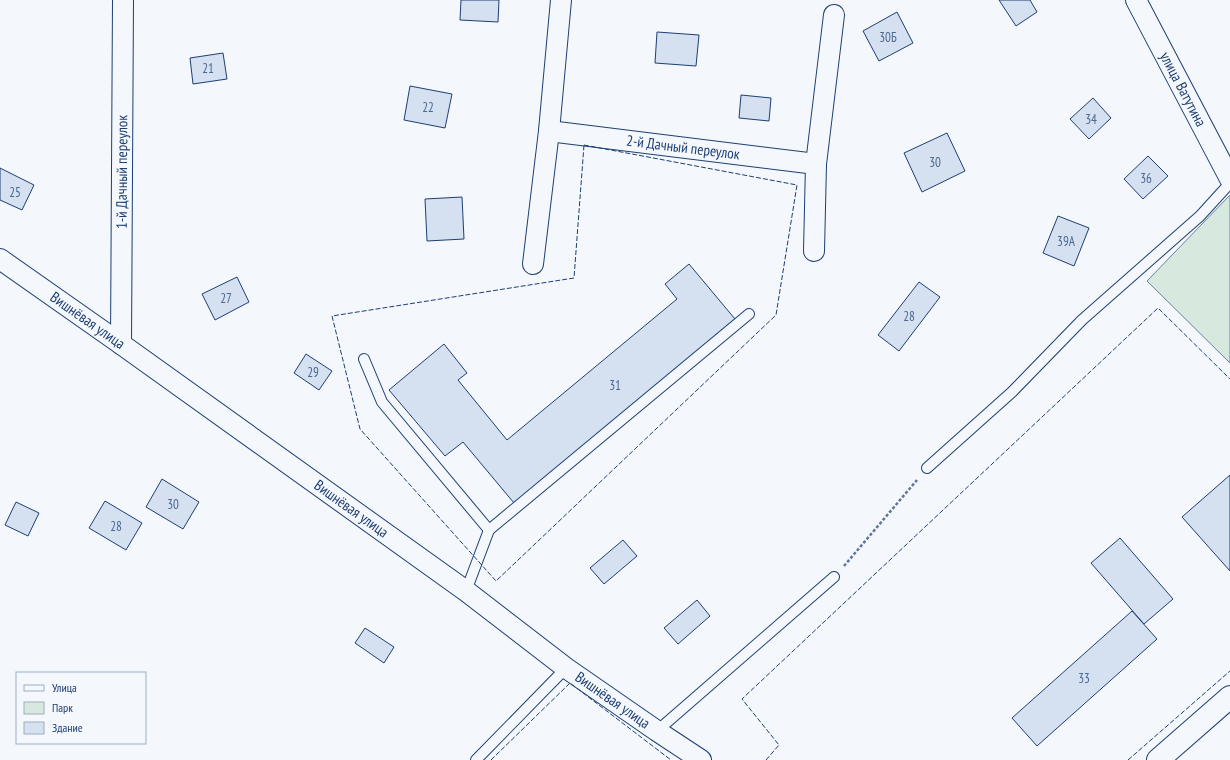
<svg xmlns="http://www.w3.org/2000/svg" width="1230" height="760" font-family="'PT Sans Narrow',sans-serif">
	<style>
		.green { fill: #d7e8df; stroke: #687fa3 }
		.building { fill: #d5e0f0; stroke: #1d3f73 }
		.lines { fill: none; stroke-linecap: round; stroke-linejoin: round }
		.lane-casing { stroke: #1d3f73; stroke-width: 12 }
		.street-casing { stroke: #1d3f73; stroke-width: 22 }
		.secondary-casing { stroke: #1d3f73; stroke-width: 24 }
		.path { stroke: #5e769c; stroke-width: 2.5; stroke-dasharray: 3 2; stroke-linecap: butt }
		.lane { stroke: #f4f7fb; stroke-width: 10 }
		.street { stroke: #f4f7fb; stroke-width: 20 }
		.secondary { stroke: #f4f7fb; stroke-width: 22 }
		.fence { stroke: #1d3f73; stroke-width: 1; stroke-dasharray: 5 2; stroke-linecap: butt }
		.labels { text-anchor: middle; stroke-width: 3; stroke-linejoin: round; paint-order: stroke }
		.number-label { font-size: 13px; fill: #4b6792 }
		.street-label { font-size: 15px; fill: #1d3f73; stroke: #f4f7fb }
	</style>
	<rect width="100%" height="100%" fill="#f4f7fb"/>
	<polygon class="green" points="1230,195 1230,363 1147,281"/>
	<g class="building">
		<polygon points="461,0 499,0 498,22 460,20"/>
		<polygon points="999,0 1030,0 1037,12 1016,26"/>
		<polygon points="897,12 913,43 879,61 863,31"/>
		<polygon points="657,32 699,35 696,66 655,63"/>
		<polygon points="223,53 227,79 193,84 190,58"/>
		<polygon points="410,86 452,94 445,128 404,120"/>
		<polygon points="741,95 771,98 769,121 739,118"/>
		<polygon points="1093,98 1111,118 1089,139 1070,119"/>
		<polygon points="947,133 965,171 922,192 904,153"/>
		<polygon points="1148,156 1168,176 1143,199 1124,179"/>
		<polygon points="0,168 34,185 22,210 0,200"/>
		<polygon points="462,197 464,239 427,241 425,199"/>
		<polygon points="1058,216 1089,228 1074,266 1043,253"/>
		<polygon points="689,264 735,319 514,503 463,442 445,456 389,390 444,344 467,373 458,380 507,440 677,299 665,284"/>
		<polygon points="237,277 249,302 215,320 202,294"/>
		<polygon points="919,282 940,297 899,351 878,335"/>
		<polygon points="306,354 332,371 319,390 294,373"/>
		<polygon points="1230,475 1230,571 1182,517"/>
		<polygon points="162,479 199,502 183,529 146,507"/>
		<polygon points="105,501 142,523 126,550 89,528"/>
		<polygon points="16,502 39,513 28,536 5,525"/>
		<polygon points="1120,538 1173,599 1144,624 1091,563"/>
		<polygon points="623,540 637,556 604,584 590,568"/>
		<polygon points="697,600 710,616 678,644 664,628"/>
		<polygon points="1132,611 1157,639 1037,746 1012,718"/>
		<polygon points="365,628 394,647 384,663 355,643"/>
	</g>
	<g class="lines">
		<g class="lane-casing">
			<g id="lane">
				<polyline points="364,359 382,402 489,530 749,314"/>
				<polyline points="927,468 1012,392 1082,320 1200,216 1230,183"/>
				<polyline points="466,591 489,530"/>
				<polyline points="657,731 834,577"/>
				<polyline points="476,760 566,668"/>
			</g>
		</g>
		<g class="street-casing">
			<g id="street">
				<path id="s1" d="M1136 0 1230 179"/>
				<path id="s2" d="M549 131 816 164"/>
				<polyline points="814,251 816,164 834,15"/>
				<path id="s3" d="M0 259 121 344 466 591 566 668 657 731 701 760"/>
				<polyline points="533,264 549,131 561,0"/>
				<path id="s4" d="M121 344 123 0"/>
			</g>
		</g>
		<g class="secondary-casing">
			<polyline id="secondary" points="1158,760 1230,697"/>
		</g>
		<polyline class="path" points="844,566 917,480"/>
		<use href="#lane" class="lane"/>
		<use href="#street" class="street"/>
		<use href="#secondary" class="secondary"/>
		<g class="fence">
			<polygon points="584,145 797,185 776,315 496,581 360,429 332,316 574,278"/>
			<polyline points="491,760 570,683 671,760"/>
			<polyline points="766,760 779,745 742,699 1158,308 1230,379"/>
			<polyline points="1128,760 1230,671"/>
		</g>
	</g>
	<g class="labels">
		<g class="number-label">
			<text x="888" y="42">30Б</text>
			<text x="208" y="73">21</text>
			<text x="428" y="112">22</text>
			<text x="1091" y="124">34</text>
			<text x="935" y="167">30</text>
			<text x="1146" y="183">36</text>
			<text x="15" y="197">25</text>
			<text x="1066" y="246">39А</text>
			<text x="226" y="303">27</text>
			<text x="909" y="321">28</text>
			<text x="313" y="377">29</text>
			<text x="615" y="390">31</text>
			<text x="173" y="509">30</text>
			<text x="116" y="531">28</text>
			<text x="1084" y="683">33</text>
		</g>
		<g class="street-label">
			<text dy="5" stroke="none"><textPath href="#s1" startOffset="101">улица Ватутина</textPath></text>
			<text dy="5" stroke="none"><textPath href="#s2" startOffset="135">2-й Дачный переулок</textPath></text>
			<text dy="5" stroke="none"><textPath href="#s4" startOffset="172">1-й Дачный переулок</textPath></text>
			<text dy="5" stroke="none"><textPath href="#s3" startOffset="107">Вишнёвая улица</textPath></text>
			<text dy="5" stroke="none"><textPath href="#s3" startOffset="431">Вишнёвая улица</textPath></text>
			<text dy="5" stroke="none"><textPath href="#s3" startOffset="755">Вишнёвая улица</textPath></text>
		</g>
	</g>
	<rect x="16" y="672" width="130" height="72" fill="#f4f7fb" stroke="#9eadc5"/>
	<rect x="24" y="685" width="20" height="6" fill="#f4f7fb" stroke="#9eadc5"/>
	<text x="52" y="692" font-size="12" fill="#1d3f73">Улица</text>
	<rect x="24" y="702" width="20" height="12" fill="#d7e8df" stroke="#9eadc5"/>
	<text x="52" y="712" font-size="12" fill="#1d3f73">Парк</text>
	<rect x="24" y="722" width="20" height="12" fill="#d5e0f0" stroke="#9eadc5"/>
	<text x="52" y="732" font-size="12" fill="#1d3f73">Здание</text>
</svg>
